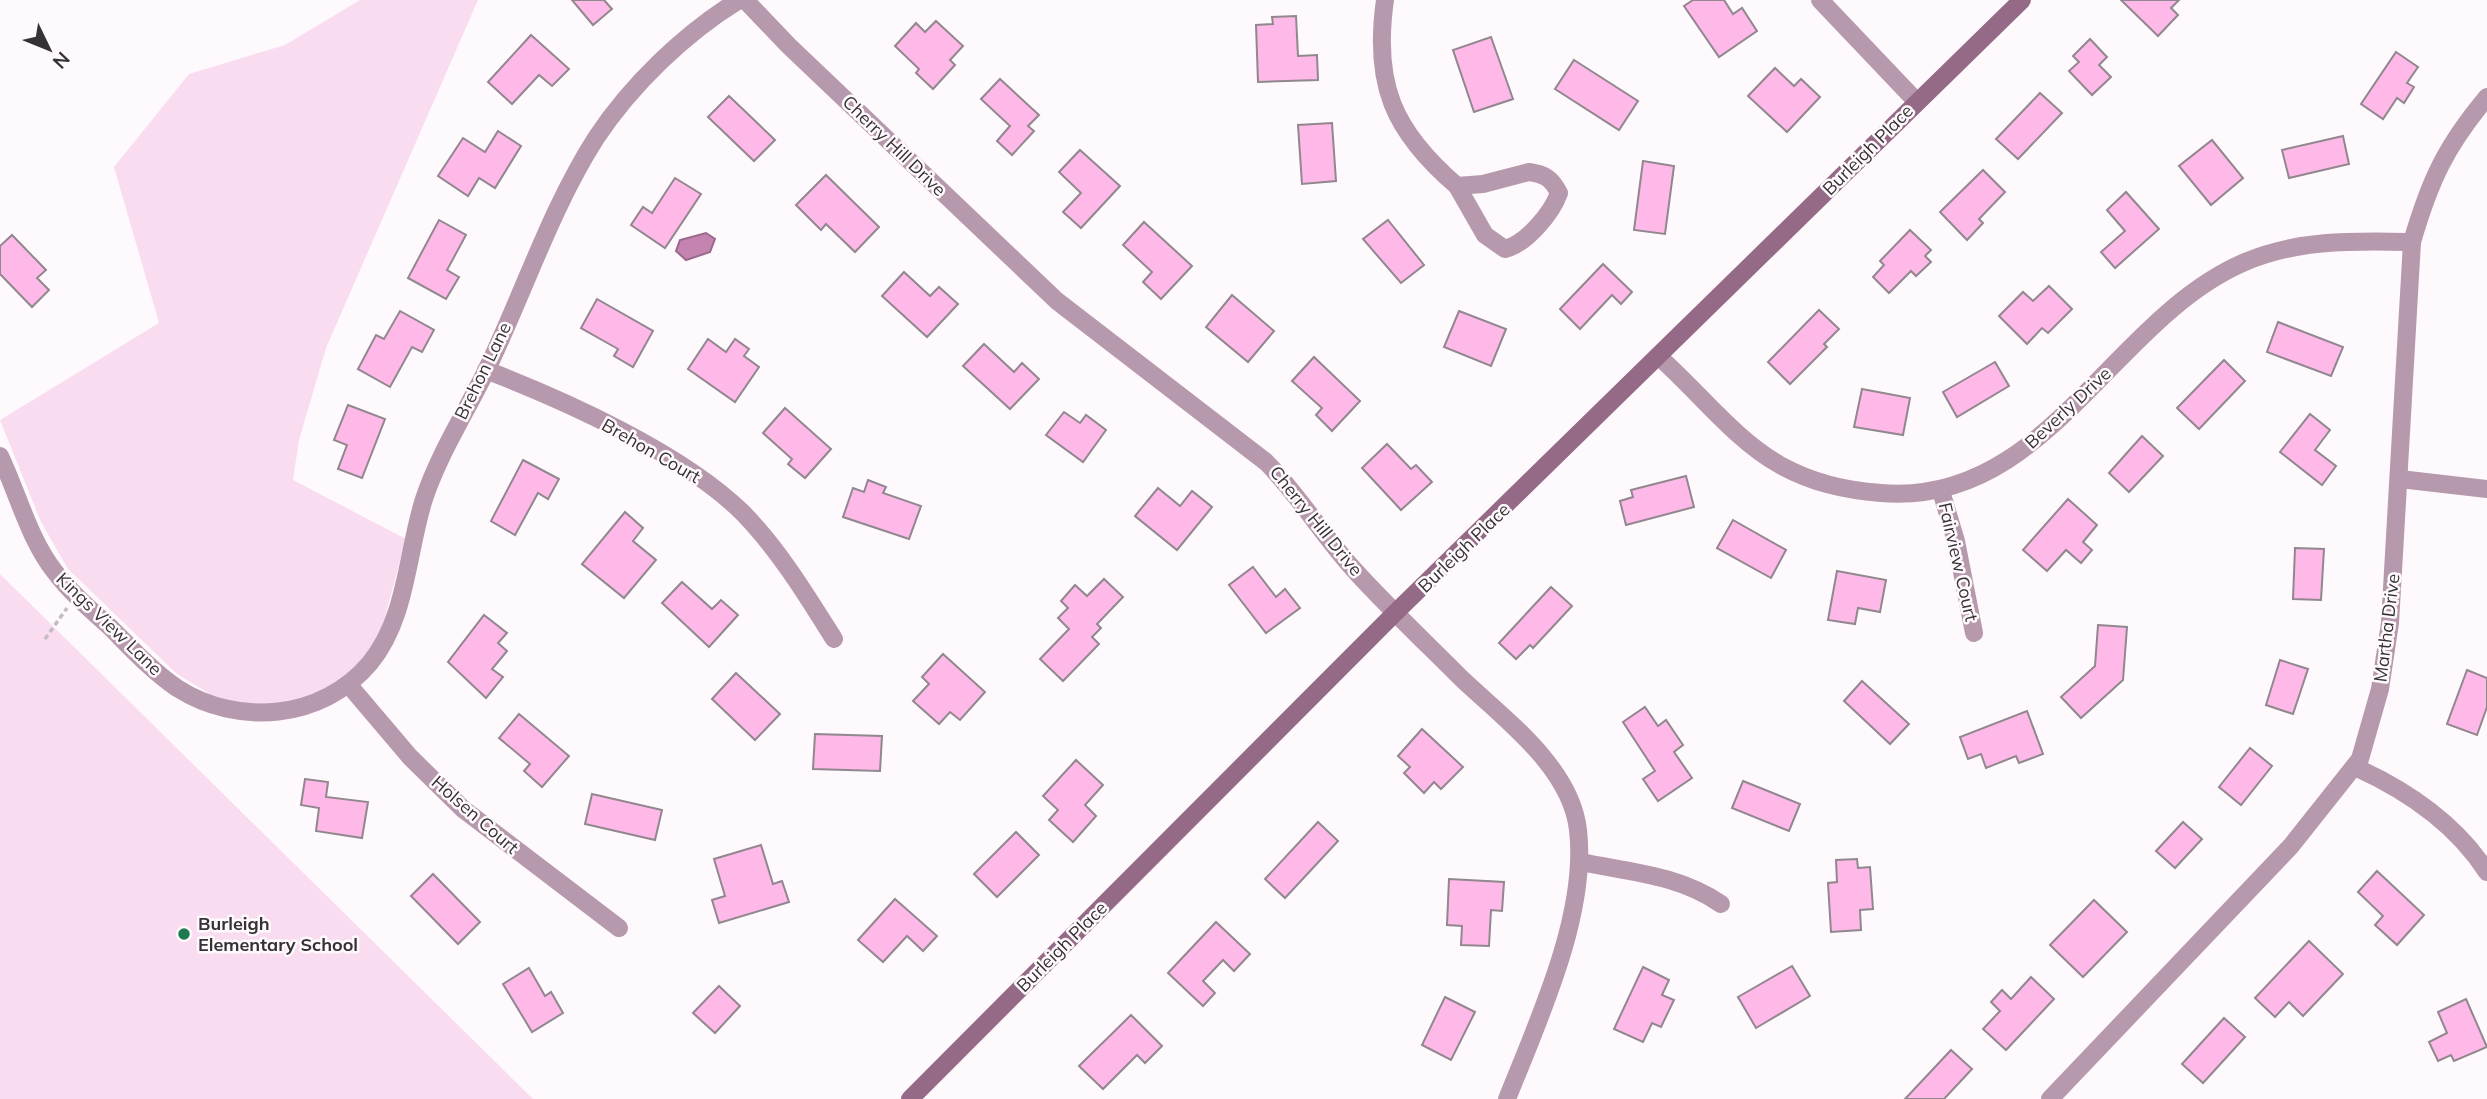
<svg xmlns="http://www.w3.org/2000/svg" width="2487" height="1099" font-family="Mulish,sans-serif">
	<style>
		.green { fill: #fadcf0 }
		.water { fill: #c483b1; stroke: #996a8c; stroke-width: 2 }
		.building { fill: #feb9e9; stroke: #91878e; stroke-width: 2 }
		.lines { fill: none; stroke-linecap: round; stroke-linejoin: round }
		.path { stroke: #c2bdc0; stroke-width: 3.5; stroke-dasharray: 5 3.5; stroke-linecap: butt }
		.street { stroke: #b799ad; stroke-width: 18 }
		.secondary { stroke: #946a87; stroke-width: 18 }
		.poi-dot { fill: #1e7a4f; stroke: #fef9fc; stroke-width: 2.5 }
		.labels { text-anchor: middle; stroke-width: 5; stroke-linejoin: round; paint-order: stroke }
		.street-label { font-size: 18px; fill: #363134; stroke: #fef9fc }
		.poi-label { font-size: 18px; font-weight: bold; fill: #363134; stroke: #fef9fc; text-anchor: start }
	</style>
	<rect width="100%" height="100%" fill="#fef9fc"/>
	<g class="green">
		<polygon points="360,0 478,0 326,348 299,440 293,480 406,539 383,624 372,648 342,680 323,693 271,706 223,702 177,674 68,569 41,522 0,420 159,323 114,167 189,74 285,45"/>
		<polygon points="0,574 533,1099 0,1099"/>
	</g>
	<polygon class="water" points="706,233 715,239 710,252 686,260 676,251 680,240"/>
	<g class="building">
		<polygon points="572,0 604,0 612,9 593,25"/>
		<polygon points="1693,0 1724,0 1733,14 1742,8 1757,31 1719,57 1684,6"/>
		<polygon points="2121,0 2179,0 2171,8 2178,15 2158,36"/>
		<polygon points="1296,16 1298,56 1317,55 1318,80 1258,82 1256,25 1273,24 1272,17"/>
		<polygon points="936,21 963,46 950,60 955,65 933,89 916,73 919,69 895,46 916,23 925,32"/>
		<polygon points="531,35 569,69 552,86 539,75 512,104 488,82"/>
		<polygon points="1491,37 1513,99 1474,112 1453,50"/>
		<polygon points="2090,39 2107,57 2099,65 2111,77 2092,95 2069,71 2079,62 2073,56"/>
		<polygon points="2396,52 2418,67 2407,83 2414,87 2404,103 2397,98 2383,119 2361,104"/>
		<polygon points="1574,60 1638,101 1619,130 1555,89"/>
		<polygon points="1775,68 1794,86 1801,79 1820,97 1787,132 1748,96"/>
		<polygon points="1000,79 1039,115 1028,126 1034,131 1012,155 997,141 1010,126 981,99"/>
		<polygon points="2040,93 2062,113 2018,159 1996,139"/>
		<polygon points="729,96 775,140 754,161 708,117"/>
		<polygon points="1332,123 1336,181 1302,184 1298,125"/>
		<polygon points="498,131 521,146 495,188 479,178 468,196 438,176 463,138 485,152"/>
		<polygon points="2343,136 2349,164 2289,178 2282,150"/>
		<polygon points="2212,140 2243,178 2211,205 2179,166"/>
		<polygon points="1080,150 1120,186 1081,228 1063,212 1081,193 1059,172"/>
		<polygon points="1643,161 1674,166 1665,234 1634,230"/>
		<polygon points="1983,170 2005,192 1979,219 1983,223 1967,240 1940,212"/>
		<polygon points="826,175 879,227 855,252 826,224 821,230 796,205"/>
		<polygon points="675,178 701,194 665,248 631,225 643,207 652,213"/>
		<polygon points="2126,192 2159,229 2115,268 2101,252 2125,231 2107,210"/>
		<polygon points="439,220 466,235 447,270 459,277 446,299 408,278"/>
		<polygon points="1388,220 1424,265 1401,283 1363,239"/>
		<polygon points="1144,222 1192,266 1161,299 1143,282 1152,272 1123,245"/>
		<polygon points="1910,230 1931,250 1925,256 1931,262 1916,276 1911,271 1889,293 1873,277 1884,265 1880,261"/>
		<polygon points="12,235 46,270 37,278 49,290 32,307 0,274 0,246"/>
		<polygon points="1603,264 1632,292 1621,304 1612,295 1580,329 1560,309"/>
		<polygon points="904,272 930,296 939,287 958,304 927,337 882,296"/>
		<polygon points="2049,286 2072,309 2048,333 2042,328 2027,344 1999,316 2023,292 2033,301"/>
		<polygon points="1232,295 1274,331 1248,362 1206,327"/>
		<polygon points="597,299 653,331 633,367 614,356 618,349 581,328"/>
		<polygon points="1819,310 1839,329 1824,344 1827,347 1790,384 1768,362"/>
		<polygon points="400,311 434,330 422,352 412,347 390,387 358,369 376,335 384,339"/>
		<polygon points="1459,311 1506,329 1491,366 1444,347"/>
		<polygon points="2278,322 2343,347 2331,376 2267,352"/>
		<polygon points="708,339 726,352 735,339 749,349 744,356 759,367 735,402 688,369"/>
		<polygon points="984,344 1014,372 1022,363 1039,379 1010,409 963,366"/>
		<polygon points="1314,357 1360,401 1332,431 1316,415 1322,408 1292,381"/>
		<polygon points="2224,360 2245,381 2199,429 2177,408"/>
		<polygon points="1995,362 2009,386 1957,417 1943,392"/>
		<polygon points="1862,389 1910,398 1903,435 1854,427"/>
		<polygon points="348,405 385,419 362,478 338,469 347,445 334,440"/>
		<polygon points="785,408 831,449 805,478 788,464 792,459 763,433"/>
		<polygon points="1064,412 1080,423 1086,415 1106,430 1083,462 1046,435"/>
		<polygon points="2310,414 2330,430 2315,450 2336,466 2322,485 2280,452"/>
		<polygon points="2142,436 2163,456 2129,492 2109,473"/>
		<polygon points="1387,444 1411,469 1416,465 1432,482 1401,510 1362,468"/>
		<polygon points="523,460 559,479 548,499 538,493 515,535 491,521"/>
		<polygon points="1686,476 1694,507 1626,525 1620,501 1633,497 1631,490"/>
		<polygon points="868,480 886,487 883,493 921,506 909,539 843,517 853,488 864,492"/>
		<polygon points="1158,488 1180,506 1192,491 1212,507 1177,550 1135,516"/>
		<polygon points="2068,499 2097,525 2083,542 2092,550 2081,563 2066,550 2047,571 2023,550"/>
		<polygon points="625,512 643,528 633,541 656,560 624,598 582,564"/>
		<polygon points="1733,520 1786,550 1771,578 1717,548"/>
		<polygon points="2295,548 2324,549 2321,600 2293,599"/>
		<polygon points="1253,567 1276,597 1285,589 1300,608 1266,633 1229,585"/>
		<polygon points="1837,571 1886,580 1880,612 1858,608 1855,624 1828,620"/>
		<polygon points="1104,579 1123,597 1097,624 1101,628 1092,637 1099,644 1063,681 1040,659 1069,629 1058,618 1068,608 1061,601 1075,585 1087,596"/>
		<polygon points="682,582 712,609 721,600 738,615 709,647 662,603"/>
		<polygon points="1551,587 1572,606 1533,648 1530,645 1516,659 1499,643"/>
		<polygon points="484,615 507,633 498,643 507,651 492,669 503,677 486,698 448,662"/>
		<polygon points="2098,625 2127,627 2123,680 2081,718 2061,697 2095,666"/>
		<polygon points="943,654 985,692 960,720 950,712 939,724 913,701 929,684 922,677"/>
		<polygon points="2280,660 2308,669 2293,714 2266,705"/>
		<polygon points="2467,670 2487,678 2487,707 2477,735 2447,724"/>
		<polygon points="736,673 780,714 755,740 712,699"/>
		<polygon points="1862,681 1909,724 1890,744 1844,701"/>
		<polygon points="1645,707 1658,726 1666,720 1683,745 1674,752 1692,778 1658,801 1643,779 1655,771 1623,722"/>
		<polygon points="2027,711 2043,754 2019,763 2016,756 1986,768 1981,754 1968,759 1960,737"/>
		<polygon points="519,714 569,756 542,787 524,771 530,764 499,738"/>
		<polygon points="1422,729 1463,767 1441,789 1434,782 1424,793 1404,773 1410,767 1398,756"/>
		<polygon points="815,734 882,736 880,771 813,769"/>
		<polygon points="2250,748 2272,766 2241,805 2219,787"/>
		<polygon points="1076,760 1103,785 1085,805 1096,816 1073,842 1049,820 1058,810 1043,796"/>
		<polygon points="305,779 328,782 326,797 368,802 362,838 316,831 319,808 301,805"/>
		<polygon points="1743,781 1800,804 1789,831 1732,808"/>
		<polygon points="592,794 662,810 655,840 585,824"/>
		<polygon points="1318,822 1338,841 1285,898 1265,879"/>
		<polygon points="2183,822 2202,839 2175,868 2156,851"/>
		<polygon points="1016,832 1039,855 997,897 974,874"/>
		<polygon points="761,845 773,884 782,881 789,902 719,923 712,900 725,896 714,859"/>
		<polygon points="1857,859 1858,868 1870,867 1873,909 1860,910 1861,930 1831,932 1828,883 1837,882 1836,860"/>
		<polygon points="2377,871 2424,915 2397,945 2375,925 2383,916 2358,892"/>
		<polygon points="433,874 480,922 458,944 411,896"/>
		<polygon points="1449,879 1504,882 1502,911 1491,910 1489,946 1461,945 1462,926 1447,925"/>
		<polygon points="895,899 937,936 923,951 907,936 883,962 858,940"/>
		<polygon points="2094,900 2127,932 2083,977 2050,945"/>
		<polygon points="1216,922 1250,954 1234,971 1223,960 1203,981 1215,993 1203,1006 1168,973"/>
		<polygon points="2309,941 2343,974 2303,1016 2289,1002 2275,1017 2255,998"/>
		<polygon points="1792,966 1810,996 1756,1028 1738,997"/>
		<polygon points="1643,967 1669,980 1662,995 1674,1000 1661,1027 1652,1023 1643,1042 1614,1029"/>
		<polygon points="529,968 545,996 551,992 563,1013 532,1032 503,984"/>
		<polygon points="2031,977 2054,999 2006,1050 1983,1029 2000,1011 1991,1002 2002,990 2011,999"/>
		<polygon points="719,986 740,1006 715,1033 693,1013"/>
		<polygon points="1445,997 1475,1012 1451,1060 1422,1045"/>
		<polygon points="2466,999 2487,1047 2454,1061 2451,1055 2438,1061 2429,1042 2447,1033 2438,1012"/>
		<polygon points="1131,1015 1162,1046 1145,1063 1137,1055 1103,1089 1079,1066"/>
		<polygon points="2224,1018 2245,1037 2203,1083 2182,1064"/>
		<polygon points="1951,1050 1972,1069 1944,1099 1905,1099"/>
	</g>
	<g class="lines">
		<polyline class="path" points="45,639 67,608"/>
		<g class="street">
			<path d="M745 0 789 46 1057 301 1266 462C1300 496 1324 538 1357 573 1390 609 1426 643 1461 678 1504 719 1571 767 1578 830 1588 914 1538 1021 1507 1099"/>
			<path d="M1385 0C1373 84 1393 131 1457 186"/>
			<polyline points="1820,0 1917,102"/>
			<path d="M1529 172C1545 174 1552 179 1559 193 1552 213 1526 244 1505 249L1485 235 1457 186 1483 184Z"/>
			<path d="M1658 356C1698 391 1734 439 1780 465 1813 483 1844 490 1881 493 2046 507 2111 319 2245 262 2299 239 2355 241 2412 242"/>
			<path d="M486 370C566 401 682 453 743 513 779 550 807 596 834 639"/>
			<path d="M0 456C18 494 29 539 55 572 71 593 91 610 110 627 131 648 152 671 177 688 238 727 322 720 370 663 407 618 407 552 424 499 439 454 465 414 486 371 523 295 550 210 596 138 631 85 685 33 739 0"/>
			<polyline points="2400,479 2487,489"/>
			<polyline points="1941,491 1956,541 1974,633"/>
			<polyline points="348,684 410,757 463,809 619,928"/>
			<path d="M2355 767C2406 790 2456 824 2487 872"/>
			<path d="M1581 862C1630 872 1679 875 1721 904"/>
			<path d="M2050 1099 2291 846 2360 759 2380 689 2390 623 2412 242C2430 180 2446 146 2487 97"/>
		</g>
		<polyline class="secondary" points="910,1099 1395,613 2022,0"/>
	</g>
	<circle class="poi-dot" cx="184" cy="934" r="7"/>
	<g class="labels">
		<g class="street-label">
			<text transform="translate(894 146) rotate(44)" y="6">Cherry Hill Drive</text>
			<text transform="translate(1868 150) rotate(-45)" y="6">Burleigh Place</text>
			<text transform="translate(483 371) rotate(-64)" y="6">Brehon Lane</text>
			<text transform="translate(2068 408) rotate(-43)" y="6">Beverly Drive</text>
			<text transform="translate(651 451) rotate(30)" y="6">Brehon Court</text>
			<text transform="translate(1316 521) rotate(51)" y="6">Cherry Hill Drive</text>
			<text transform="translate(1464 548) rotate(-44)" y="6">Burleigh Place</text>
			<text transform="translate(1958 562) rotate(77)" y="6">Fairview Court</text>
			<text transform="translate(109 624) rotate(44)" y="6">Kings View Lane</text>
			<text transform="translate(2387 628) rotate(-83)" y="6">Martha Drive</text>
			<text transform="translate(475 815) rotate(41)" y="6">Holsen Court</text>
			<text transform="translate(1062 947) rotate(-45)" y="6">Burleigh Place</text>
		</g>
		<g class="poi-label">
			<text x="198" y="930">Burleigh<tspan x="198" dy="21">Elementary School</tspan></text>
		</g>
	</g>
	<g transform="translate(49 49) rotate(133)" stroke="#fef9fc" stroke-width="5" paint-order="stroke">
	<path d="M0-5L12 26L0 18L-12 26Z" fill="#363134"/>
	<text y="-10" font-size="19" font-weight="bold" text-anchor="middle" fill="#363134">N</text>
	</g>
</svg>
